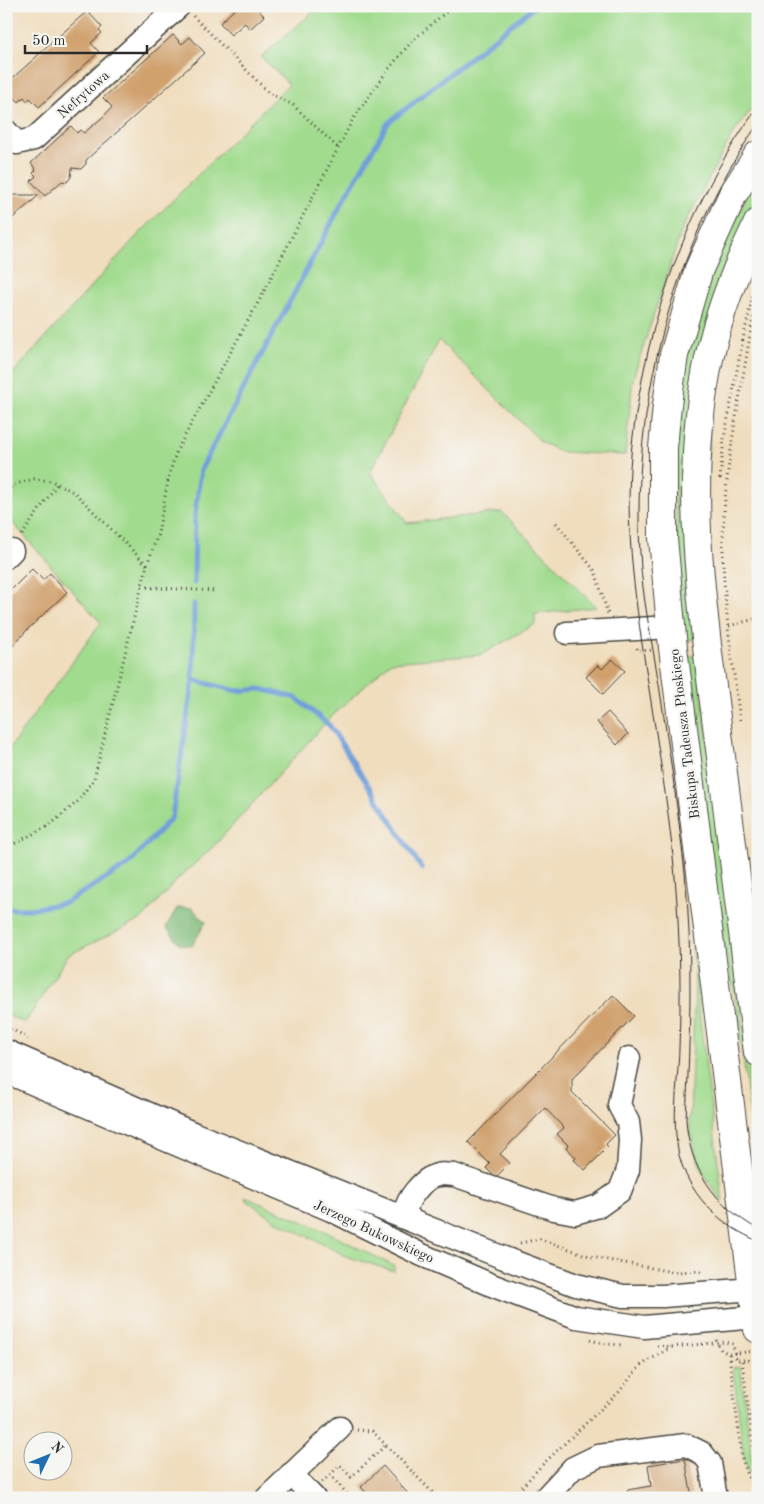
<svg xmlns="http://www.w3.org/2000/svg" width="764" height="1504" font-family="'Old Standard TT',serif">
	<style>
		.green { fill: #a1db8e; stroke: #66835c }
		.forest { fill: #80bb79; stroke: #567352 }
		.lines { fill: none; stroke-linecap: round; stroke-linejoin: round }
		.stream { stroke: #709fd9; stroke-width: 5 }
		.building { fill: #d0a06d }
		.minor-casing { stroke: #494641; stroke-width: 25 }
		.major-casing { stroke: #494641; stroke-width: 30 }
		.path { stroke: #494641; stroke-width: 3; stroke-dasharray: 1 4; stroke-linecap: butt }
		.minor { stroke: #fff; stroke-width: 22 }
		.major { stroke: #fff; stroke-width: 28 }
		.tram { stroke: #2b2b2b; stroke-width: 1 }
		.labels { text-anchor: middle; stroke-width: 5; stroke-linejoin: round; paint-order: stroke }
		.street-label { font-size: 14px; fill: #2b2b2b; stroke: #f6f6f2 }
	</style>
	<rect width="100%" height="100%" fill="#f6f6f2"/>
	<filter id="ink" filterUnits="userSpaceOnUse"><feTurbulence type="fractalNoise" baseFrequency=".02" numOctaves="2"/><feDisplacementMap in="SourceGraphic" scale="10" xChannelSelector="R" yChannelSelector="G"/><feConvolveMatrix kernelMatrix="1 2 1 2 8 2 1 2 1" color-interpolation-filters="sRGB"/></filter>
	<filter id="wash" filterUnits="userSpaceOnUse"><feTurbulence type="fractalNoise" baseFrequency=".0096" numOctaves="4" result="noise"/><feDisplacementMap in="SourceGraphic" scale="20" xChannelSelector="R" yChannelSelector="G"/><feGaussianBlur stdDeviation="1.12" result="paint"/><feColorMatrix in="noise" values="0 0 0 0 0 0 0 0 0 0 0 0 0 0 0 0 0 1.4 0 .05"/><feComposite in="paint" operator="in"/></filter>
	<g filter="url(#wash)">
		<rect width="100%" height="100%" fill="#f0ddbd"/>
		<g class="green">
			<polygon points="320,6 758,6 758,100 731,137 682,229 633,378 625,455 561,452 541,442 439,340 370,472 407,523 502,512 596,607 535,614 535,624 481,655 391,662 331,717 214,846 178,879 142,919 68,955 25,1023 6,1015 6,753 101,623 6,515 6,381 137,236 289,84 261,57"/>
			<polygon points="758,174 758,200 744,225 720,284 695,639 682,641 673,466 685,358 713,264"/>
			<polygon points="683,656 697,656 758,1141 758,1177 735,995 718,921"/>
			<path d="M689 875 696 913 698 1004 723 1201C701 1176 691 1150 689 1117H690L695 984Z"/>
			<polygon points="245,1197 325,1231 394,1266 394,1271 348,1257 275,1220 246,1200"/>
			<polygon points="740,1366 755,1484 753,1484 744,1457 733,1368"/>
		</g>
		<polygon class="forest" points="177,908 192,908 206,922 192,946 180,944 166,927"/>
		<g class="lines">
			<g class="stream">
				<polyline points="194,583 195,515 201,469 342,203 388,123 535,6"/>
				<polyline points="193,680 237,691 261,689 296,698 330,726 422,869"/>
				<polyline points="6,909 29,909 65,903 128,865 172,817 193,680 194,604"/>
			</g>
		</g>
		<g id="blocks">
			<g class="building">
				<polygon points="238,6 255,6 264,16 250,29 245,23 231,35 220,23"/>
				<polygon points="87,11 102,27 99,30 102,33 91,43 99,52 39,107 30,98 27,101 24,97 19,102 15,98 8,98 6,84"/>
				<polygon points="173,35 182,44 190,37 205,53 86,160 86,164 81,169 72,168 71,177 67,182 62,181 45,196 31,181 36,176 33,173 36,170 31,163 71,126 77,133 80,130 84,133 104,116 112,107 103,98"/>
				<polygon points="6,195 39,195 6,224"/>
				<polygon points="32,569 43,580 50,573 67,592 27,630 6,653 6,595"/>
				<polygon points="612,659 625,671 603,694 586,677 598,665 602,669"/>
				<polygon points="608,712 628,734 617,745 597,722"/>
				<polygon points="613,995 634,1016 572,1079 572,1092 615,1135 606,1144 608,1147 585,1170 574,1160 576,1158 566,1147 568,1145 557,1134 564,1128 545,1108 500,1154 510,1163 497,1176 492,1174 486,1168 490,1164 468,1142"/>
				<polygon points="685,1459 692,1498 628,1498 627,1490 651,1486 648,1465"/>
				<polygon points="383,1466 412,1498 371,1498 361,1487"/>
			</g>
		</g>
	</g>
	<g filter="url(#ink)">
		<use href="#blocks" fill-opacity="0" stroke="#494641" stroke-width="1"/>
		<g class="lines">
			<g class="minor-casing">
				<g id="minor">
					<polyline points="6,131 17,143 34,139 179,6"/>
					<polyline points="6,557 12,551"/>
					<polyline points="567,633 671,627"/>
					<polyline points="6,1051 195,1134 504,1258 576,1285 623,1296 663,1296 753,1289"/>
					<polyline points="6,1072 331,1210 422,1255 494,1286 576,1317 644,1327 756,1317"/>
					<path d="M411 1220C409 1216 406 1214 406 1209 408 1198 421 1183 430 1178 438 1173 446 1174 454 1175L554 1209 575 1213 599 1206 620 1191 628 1170 630 1140 628 1122 619 1105 629 1058"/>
					<polyline points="291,1474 314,1498"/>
					<polyline points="267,1498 340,1428"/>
					<polyline points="545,1498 573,1468 598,1456 686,1445 702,1453 710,1463 716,1498"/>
				</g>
			</g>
			<g class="major-casing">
				<g id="major">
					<polyline points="758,155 733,194 699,269 674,355 667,405 663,448 663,538 673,648 758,1329"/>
					<path d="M758 223C735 270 715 322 706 374 683 496 705 628 720 749 733 850 745 951 758 1052"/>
				</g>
			</g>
			<g class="path">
				<polyline points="193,16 269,93 293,105 338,148"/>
				<polyline points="720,479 724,439 743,339 755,286"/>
				<polyline points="6,490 19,483 34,479 52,481 75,493 147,565"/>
				<polyline points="556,523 595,571 608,614"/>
				<polyline points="22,535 57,484"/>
				<polyline points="142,587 216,591"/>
				<polyline points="729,626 758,618"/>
				<polyline points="637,648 638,651 653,650"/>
				<path d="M740 720C733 665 724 609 723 554 722 494 733 434 743 376 748 350 751 323 758 297"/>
				<polyline points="6,848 50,825 77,802 94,779 147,565 158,534 169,475 177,450 261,297 353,119 387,71 413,40 453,6"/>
				<polyline points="6,1027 23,1035 28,1039"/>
				<polyline points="520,1243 540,1239 592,1257 673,1272 700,1271 704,1274"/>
				<polyline points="590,1340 606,1344 623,1345"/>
				<polyline points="716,1340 721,1350 729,1354 742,1458 752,1487 754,1498"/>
				<polyline points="657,1346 671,1347 725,1342 733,1344 736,1360 749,1360"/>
				<polyline points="729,1354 755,1351"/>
				<polyline points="742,1361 758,1480"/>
				<polyline points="357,1430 372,1431 438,1498"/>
				<polyline points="330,1475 340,1465 351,1477 386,1445"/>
				<polyline points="322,1482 330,1475 351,1498"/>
				<polyline points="512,1498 542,1465 619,1392 640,1366 671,1347"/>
			</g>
			<use href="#minor" class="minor"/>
			<use href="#major" class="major"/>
			<g class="tram">
				<path d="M758 107C688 202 647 320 633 436 623 515 634 592 646 670 658 747 672 825 677 903 680 951 681 999 679 1048 678 1084 670 1126 681 1162 693 1199 722 1226 758 1241"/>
				<path d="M758 124C672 247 632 404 640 553 642 597 652 641 659 685 669 747 678 810 685 873 693 955 690 1037 686 1119 689 1168 715 1206 758 1229"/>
			</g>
		</g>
	</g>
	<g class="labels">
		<g class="street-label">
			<text transform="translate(83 94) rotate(-42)" y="5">Nefrytowa</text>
			<text transform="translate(684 734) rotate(-97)" y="5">Biskupa Tadeusza Płoskiego</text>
			<text transform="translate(374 1231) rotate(25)" y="5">Jerzego Bukowskiego</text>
		</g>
	</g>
	<rect width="764" height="1504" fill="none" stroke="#f6f6f2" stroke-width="25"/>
	<g transform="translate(48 1456) rotate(47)"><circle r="24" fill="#f6f6f2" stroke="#a5a5a2"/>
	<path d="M0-4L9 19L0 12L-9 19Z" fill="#1f6fb2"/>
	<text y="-8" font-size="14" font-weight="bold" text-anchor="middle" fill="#2b2b2b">N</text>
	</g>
	<path d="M25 45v8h122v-8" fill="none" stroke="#2b2b2b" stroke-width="2.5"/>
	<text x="32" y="45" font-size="15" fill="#2b2b2b" stroke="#f6f6f2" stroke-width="4" paint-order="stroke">50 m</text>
</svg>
